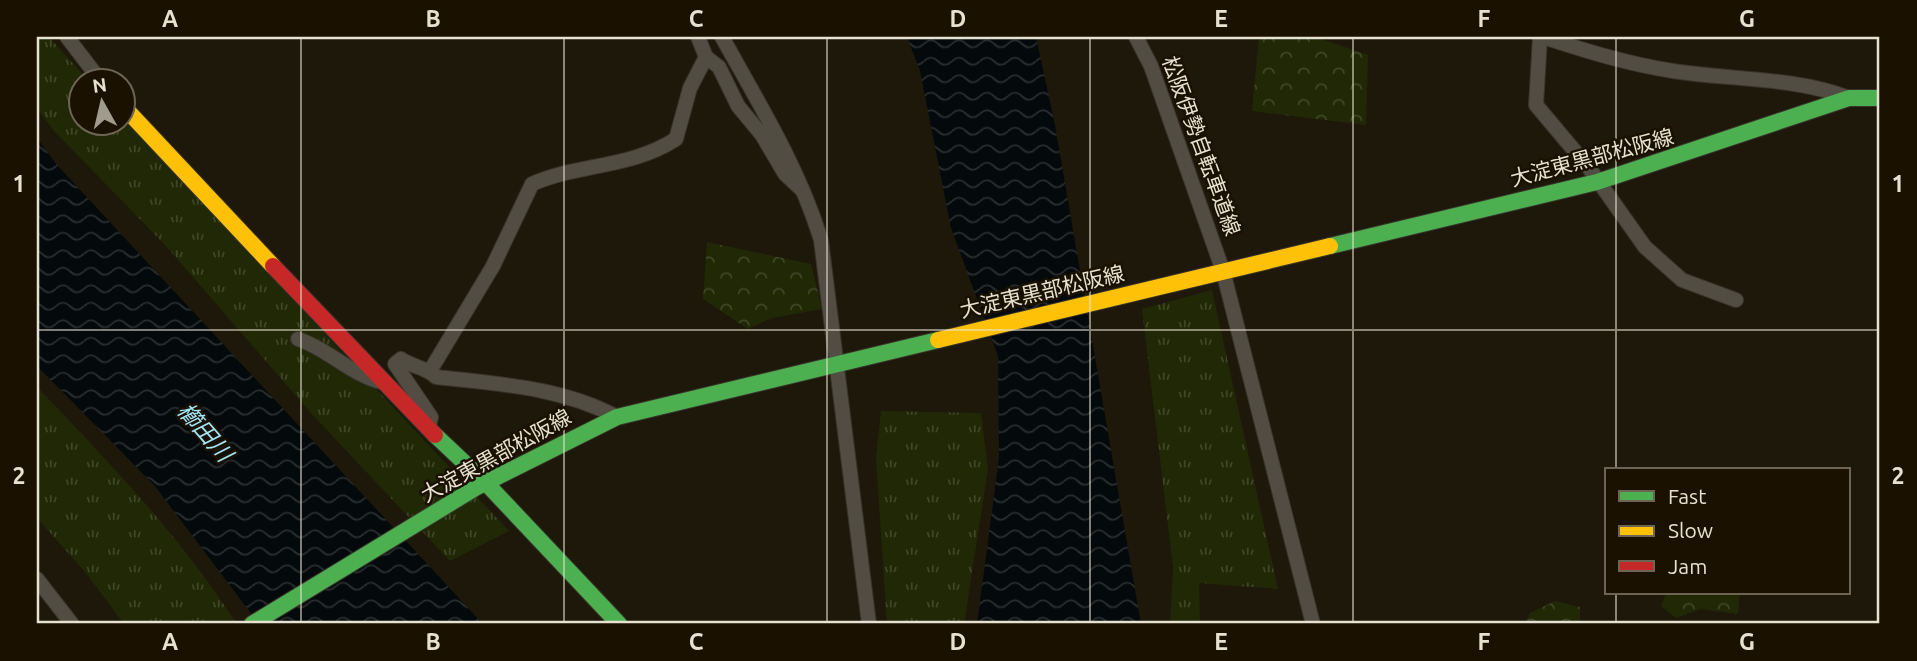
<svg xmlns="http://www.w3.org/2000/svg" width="1917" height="661" font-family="Ubuntu,'Noto Sans JP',sans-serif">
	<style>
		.grass { fill: url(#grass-tufts) }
		.forest { fill: url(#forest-crowns) }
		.water { fill: url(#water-waves) }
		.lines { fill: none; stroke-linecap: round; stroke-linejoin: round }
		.street-casing { stroke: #38342c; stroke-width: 16 }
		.fast-casing { stroke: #38342c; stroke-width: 18 }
		.slow-casing { stroke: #38342c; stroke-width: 18 }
		.jam-casing { stroke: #38342c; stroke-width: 18 }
		.street { stroke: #514d42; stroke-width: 14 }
		.fast { stroke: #4caf50; stroke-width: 16 }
		.slow { stroke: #ffc107; stroke-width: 16 }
		.jam { stroke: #c62828; stroke-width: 16 }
		.grid { fill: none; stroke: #e7e1d2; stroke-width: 2; stroke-opacity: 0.55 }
		.labels { text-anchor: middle; stroke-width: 5; stroke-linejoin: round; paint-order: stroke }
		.street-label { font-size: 21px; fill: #e7e1d2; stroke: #1b1100 }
		.water-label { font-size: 23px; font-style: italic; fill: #a0e5fa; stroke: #1b1100 }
		.neatline { fill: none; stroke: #e7e1d2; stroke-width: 2.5 }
		.grid-label { font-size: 23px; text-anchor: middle; font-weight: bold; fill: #e7e1d2 }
	</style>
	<defs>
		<pattern id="grass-tufts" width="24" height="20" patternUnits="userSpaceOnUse" patternTransform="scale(1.75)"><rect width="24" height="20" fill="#202806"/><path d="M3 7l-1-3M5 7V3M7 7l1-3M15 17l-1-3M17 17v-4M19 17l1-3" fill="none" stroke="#404729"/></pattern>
		<pattern id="forest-crowns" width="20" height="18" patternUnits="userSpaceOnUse" patternTransform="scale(1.75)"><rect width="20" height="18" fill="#202806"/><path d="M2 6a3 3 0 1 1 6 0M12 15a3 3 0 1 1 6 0" fill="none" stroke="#404729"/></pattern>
		<pattern id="water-waves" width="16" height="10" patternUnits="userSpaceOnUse" patternTransform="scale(1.75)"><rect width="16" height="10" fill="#040a0c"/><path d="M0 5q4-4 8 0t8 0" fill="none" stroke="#292d2e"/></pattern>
	</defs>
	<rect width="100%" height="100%" fill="#1d180a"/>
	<g class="grass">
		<polygon points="37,37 49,37 88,80 80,80 80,122 122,122 123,118 509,531 450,561 310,412 166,246 53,130 37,108"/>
		<polygon points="1212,290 1278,589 1199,583 1200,624 1170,624 1173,567 1142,309"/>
		<path d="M37 387C109 462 180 536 237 624H124L86 573 37 518Z"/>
		<polygon points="881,411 981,413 988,469 964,624 887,624 876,457"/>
	</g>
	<g class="forest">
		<polygon points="1259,37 1315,37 1368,55 1366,125 1252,111"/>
		<polygon points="707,242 811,264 822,309 772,318 748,329 703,299"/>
		<polygon points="1666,593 1740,593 1738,614 1701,609 1676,618 1661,606"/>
		<polygon points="1555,601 1580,607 1580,624 1525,624 1530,613"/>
	</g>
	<g class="water">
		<polygon points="907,37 1036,37 1055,125 1141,624 977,624 999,458 998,356 951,228 920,71"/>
		<polygon points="37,138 57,165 483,624 259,624 154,485 37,366"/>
	</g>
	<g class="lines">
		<g class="street-casing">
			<g id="street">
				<polyline points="67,37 100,80"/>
				<polyline points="698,37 706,57"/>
				<path d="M722 37C758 102 799 168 821 240L869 624"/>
				<polyline points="1136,37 1151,66 1223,271 1313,624"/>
				<polyline points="1540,37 1536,105 1589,168 1645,247 1682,280 1736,300"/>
				<path d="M1543 37C1586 51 1628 64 1673 71 1730 80 1795 77 1849 98"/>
				<path d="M298 339C328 349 350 374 381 382"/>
				<path d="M430 371 493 266 532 184C580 163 629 169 676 139L690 88 706 57 719 67 738 106 762 135 785 174 803 191"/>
				<path d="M429 427 431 417 395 364 401 359C412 367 426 367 436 377 498 384 561 387 617 417"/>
				<polyline points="37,579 72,624"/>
			</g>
		</g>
		<g class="fast-casing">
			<g id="fast">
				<polyline points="1330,246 1597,182 1849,98 1880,98"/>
				<polyline points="435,435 487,484 619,624"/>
				<polyline points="252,624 477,487 617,417 938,340"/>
			</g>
		</g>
		<g class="slow-casing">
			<g id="slow">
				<polyline points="122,105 273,266"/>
				<polyline points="938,340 1330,246"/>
			</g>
		</g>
		<g class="jam-casing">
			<polyline id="jam" points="273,266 435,435"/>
		</g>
		<use href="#street" class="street"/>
		<use href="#fast" class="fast"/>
		<use href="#slow" class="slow"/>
		<use href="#jam" class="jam"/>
	</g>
	<path class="grid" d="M301 37V624M564 37V624M827 37V624M1090 37V624M1353 37V624M1616 37V470M37 330H1880M1616 593V624"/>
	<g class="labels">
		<g class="street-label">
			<text transform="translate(1201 146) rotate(70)" y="7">松阪伊勢自転車道線</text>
			<text transform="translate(1592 158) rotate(-15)" y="7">大淀東黒部松阪線</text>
			<text transform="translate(1042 292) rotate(-13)" y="7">大淀東黒部松阪線</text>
			<text transform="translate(496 456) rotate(-29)" y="7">大淀東黒部松阪線</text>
		</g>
		<g class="water-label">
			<text transform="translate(205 432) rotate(49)" y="8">櫛田川</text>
		</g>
	</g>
	<rect width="1917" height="661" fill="none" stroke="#1b1100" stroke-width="77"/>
	<rect x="1605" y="468" width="245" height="126" fill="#1b1100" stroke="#6d6454" stroke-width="2"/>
	<rect x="1619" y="491" width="35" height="10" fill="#4caf50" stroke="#6d6454" stroke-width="2"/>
	<text x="1668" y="504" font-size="21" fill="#e7e1d2">Fast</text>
	<rect x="1619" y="526" width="35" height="10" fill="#ffc107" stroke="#6d6454" stroke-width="2"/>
	<text x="1668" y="538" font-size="21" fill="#e7e1d2">Slow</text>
	<rect x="1619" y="561" width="35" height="10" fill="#c62828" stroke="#6d6454" stroke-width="2"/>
	<text x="1668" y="574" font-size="21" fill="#e7e1d2">Jam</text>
	<g transform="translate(102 102) rotate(352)"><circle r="33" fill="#1b1100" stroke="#6d6454" stroke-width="2"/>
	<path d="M0-5L12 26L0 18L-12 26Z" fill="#a09b8c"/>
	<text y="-10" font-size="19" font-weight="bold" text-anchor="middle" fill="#e7e1d2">N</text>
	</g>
	<rect x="38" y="38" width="1840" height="584" class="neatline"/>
	<g class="grid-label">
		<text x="170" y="27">A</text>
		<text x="433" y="27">B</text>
		<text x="696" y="27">C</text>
		<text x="958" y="27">D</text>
		<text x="1221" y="27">E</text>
		<text x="1484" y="27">F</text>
		<text x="1747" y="27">G</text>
		<text x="19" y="192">1</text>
		<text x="1898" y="192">1</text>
		<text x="19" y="484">2</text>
		<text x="1898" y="484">2</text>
		<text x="170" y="650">A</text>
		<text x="433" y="650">B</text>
		<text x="696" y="650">C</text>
		<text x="958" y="650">D</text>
		<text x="1221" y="650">E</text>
		<text x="1484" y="650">F</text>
		<text x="1747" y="650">G</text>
	</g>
</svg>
